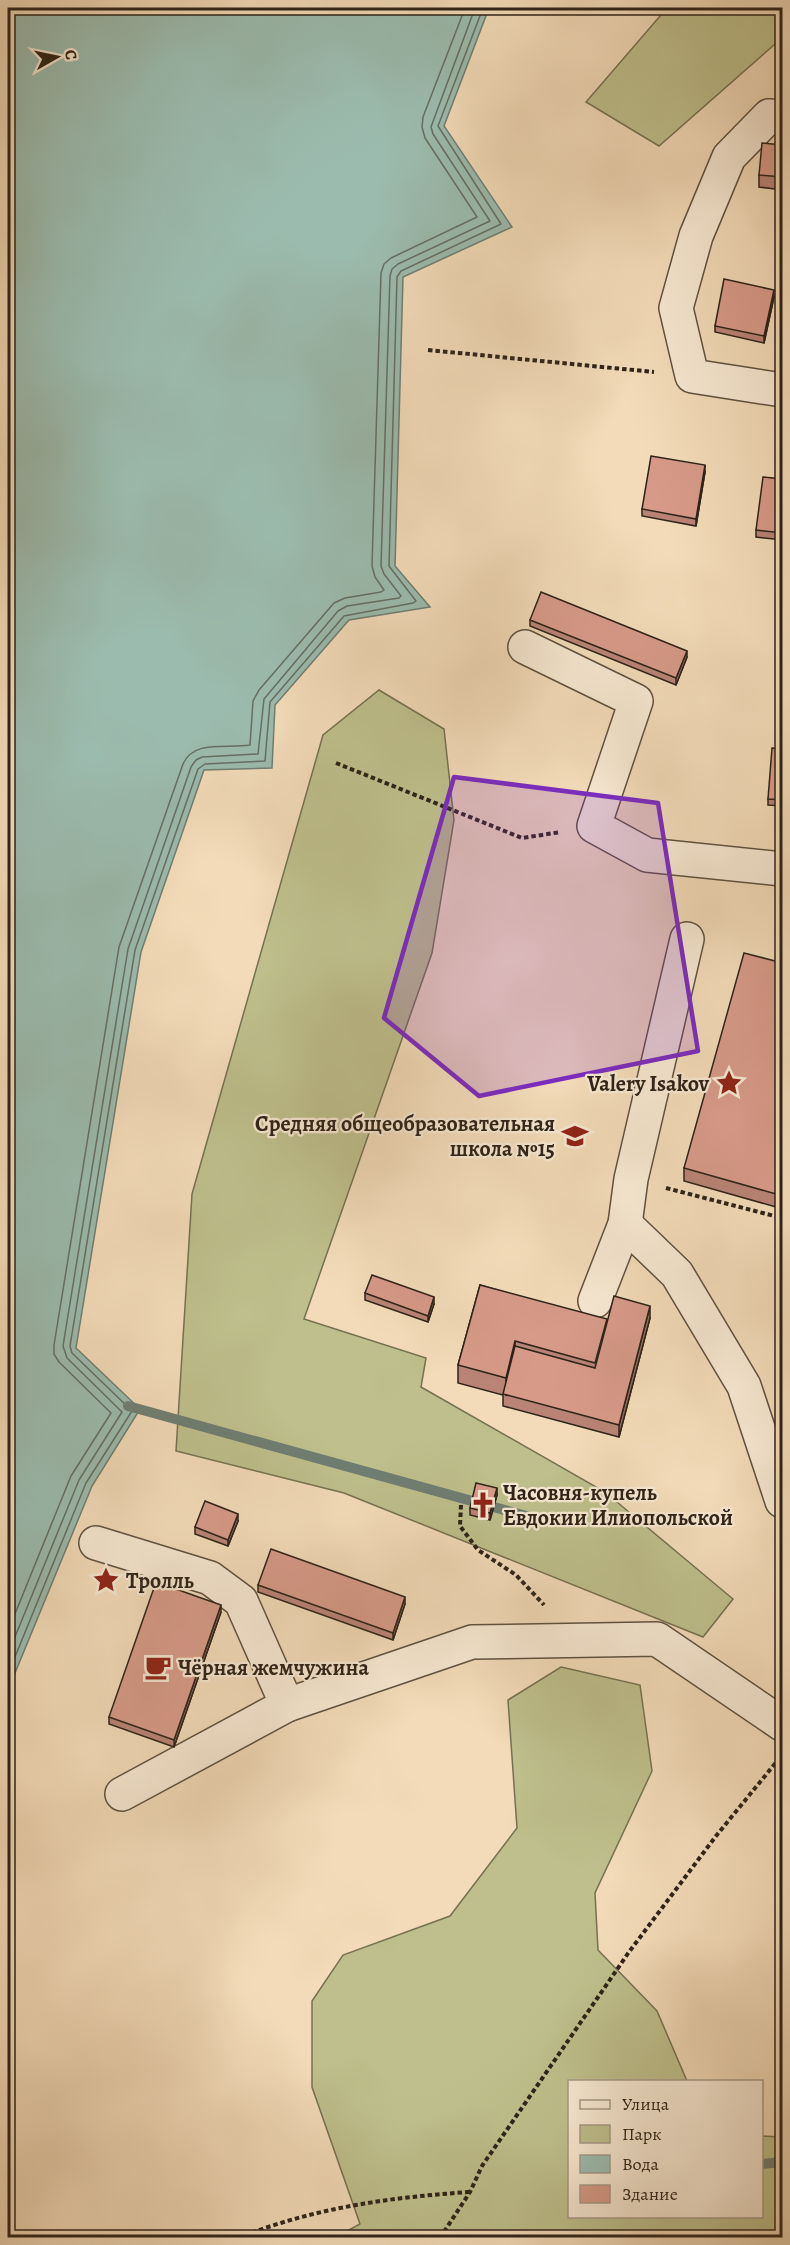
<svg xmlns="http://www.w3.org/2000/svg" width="790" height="2245" font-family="Alegreya,serif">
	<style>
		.green { fill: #bebf8c; stroke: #767152; stroke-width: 1.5 }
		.water { fill: #9bbbae; stroke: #6f7e72; stroke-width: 1.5 }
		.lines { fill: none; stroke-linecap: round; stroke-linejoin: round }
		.shore { stroke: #646f63; stroke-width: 1.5 }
		.stream { stroke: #6f7e72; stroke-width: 10 }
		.minor-casing { stroke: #5f5140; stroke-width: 36 }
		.path { stroke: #2e2318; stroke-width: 4; stroke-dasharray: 4.5 3; stroke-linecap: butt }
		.minor { stroke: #f7e8d2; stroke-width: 33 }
		.wall { fill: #b98476; stroke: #2e2318; stroke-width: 1.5 }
		.shaded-wall { fill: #966c60; stroke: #2e2318; stroke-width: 1.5 }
		.building { fill: #d79a89; stroke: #2e2318; stroke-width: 1.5 }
		.marked { fill: #7b2cbf; fill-opacity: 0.2; stroke: #7b2cbf; stroke-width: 4.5; stroke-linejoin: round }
		.labels { text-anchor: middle; stroke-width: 4.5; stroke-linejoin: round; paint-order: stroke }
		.poi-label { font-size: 22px; font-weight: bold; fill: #2e2318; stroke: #f7e8d2; text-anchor: start }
	</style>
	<rect width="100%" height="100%" fill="#f3dbb9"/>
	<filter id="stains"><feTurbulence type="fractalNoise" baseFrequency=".00333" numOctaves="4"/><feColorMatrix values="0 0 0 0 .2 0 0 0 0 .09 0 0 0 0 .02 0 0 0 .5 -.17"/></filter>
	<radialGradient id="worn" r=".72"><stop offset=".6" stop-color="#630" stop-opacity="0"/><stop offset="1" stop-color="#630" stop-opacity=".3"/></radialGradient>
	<g class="green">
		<polygon points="667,8 782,8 782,38 659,146 586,102"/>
		<polygon points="379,690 444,729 454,820 432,953 304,1319 426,1358 421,1387 605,1492 733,1599 703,1637 344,1493 176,1451 192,1194 323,735"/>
		<polygon points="561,1667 640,1685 652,1771 595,1893 598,1950 657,2011 687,2081 570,2082 570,2216 762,2216 762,2136 782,2137 782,2237 336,2237 360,2224 312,2087 312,2001 343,1955 450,1916 517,1828 508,1700"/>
	</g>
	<polygon class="water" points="8,8 489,8 444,126 512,227 403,277 395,566 430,607 349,620 275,705 272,768 204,770 141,952 76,1348 140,1409 92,1486 8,1690"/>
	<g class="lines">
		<g class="shore">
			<path d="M8 1631 71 1476 111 1413 59 1362 54 1354V1345L119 947 183 764C194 739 227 749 250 745L253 701 259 690 334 603 345 598 381 592 384 590 375 577 372 566 381 273 384 264 391 258 477 217 425 138 422 127 423 117 465 8"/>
			<polyline points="8,1654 79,1480 122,1412 67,1358 63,1346 128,949 191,767 196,760 202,757 258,754 264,699 338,611 347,606 399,598 401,596 384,574 381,566 390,276 392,269 398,264 490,221 433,134 431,127 475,8"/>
			<polyline points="8,1674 86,1483 132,1411 72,1353 70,1346 135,950 198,769 205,764 265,761 270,702 344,616 413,603 416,601 389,566 397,277 401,271 501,224 438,126 483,8"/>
		</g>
		<g class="stream">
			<polyline points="128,1406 530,1517"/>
			<polyline points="762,2164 782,2162"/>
		</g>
		<g class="minor-casing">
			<g id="minor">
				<polyline points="782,117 769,116 729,157 696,236 676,308 692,376 782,390"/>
				<polyline points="525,647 636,701 594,826 647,855 782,869"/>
				<polyline points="625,1224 677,1274 744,1386 782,1501"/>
				<polyline points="595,1301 625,1224 631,1179 687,939"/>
				<polyline points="96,1543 210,1578 241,1601 287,1705"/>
				<polyline points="122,1794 287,1705 472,1642 657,1639 782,1724"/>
			</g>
		</g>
		<g class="path">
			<polyline points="428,350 654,372"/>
			<polyline points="336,763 522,838 561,832"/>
			<polyline points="666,1188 782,1218"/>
			<polyline points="461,1505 460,1526 478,1550 516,1575 544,1605"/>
			<path d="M238 2238C313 2208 391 2197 470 2192"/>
			<polyline points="440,2238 470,2192 482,2166 629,1952 716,1836 778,1760"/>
		</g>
		<use href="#minor" class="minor"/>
	</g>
	<g class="wall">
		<polygon points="783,145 783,190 759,187 759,175"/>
		<polygon points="774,297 764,343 715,332 715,326"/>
		<polygon points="705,472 696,526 642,516 642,509"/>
		<polygon points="783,479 783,540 756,537 756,530"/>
		<polygon points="530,620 687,657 676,685 530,626"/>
		<polygon points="783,749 783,806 768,805 768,799"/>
		<polygon points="783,963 783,1209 684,1181 684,1168"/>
		<polygon points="480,1285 607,1322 650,1318 619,1437 503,1406 503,1395 458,1383 458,1365"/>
		<polygon points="365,1293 434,1304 428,1322 365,1300"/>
		<polygon points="497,1495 490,1520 470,1515 470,1508"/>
		<polygon points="238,1521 228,1546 195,1534 195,1527"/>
		<polygon points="258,1585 405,1604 393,1640 258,1592"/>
		<polygon points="221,1612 174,1747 109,1724 109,1717"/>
	</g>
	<g class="shaded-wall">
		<polygon points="774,290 774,297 764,343 764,336"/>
		<polygon points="705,465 705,472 696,526 696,519"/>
		<polygon points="687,651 687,657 676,685 676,678"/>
		<polygon points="434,1297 434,1304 428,1322 428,1316"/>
		<polygon points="650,1306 650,1318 619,1437 619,1425"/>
		<polygon points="515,1341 515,1359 506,1396 506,1378"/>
		<polygon points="497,1488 497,1495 490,1520 490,1513"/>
		<polygon points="238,1514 238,1521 228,1546 228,1540"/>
		<polygon points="405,1597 405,1604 393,1640 393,1633"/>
		<polygon points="221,1605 221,1612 174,1747 174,1740"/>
	</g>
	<g class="building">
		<polygon points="762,143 783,145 783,177 759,175"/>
		<polygon points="724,279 774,290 764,336 715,326"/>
		<polygon points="651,456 705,465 696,519 642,509"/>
		<polygon points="763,477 783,479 783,533 756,530"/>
		<polygon points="541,592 687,651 676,678 530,620"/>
		<polygon points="772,748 783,749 783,800 768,799"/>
		<polygon points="744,953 783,963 783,1196 684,1168"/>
		<polygon points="372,1275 434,1297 428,1316 365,1293"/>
		<polygon points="480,1285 607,1319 595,1363 515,1341 506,1378 458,1365"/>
		<polygon points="614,1296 650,1306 619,1425 503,1394 515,1346 595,1368"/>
		<polygon points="476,1483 497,1488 490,1513 470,1508"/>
		<polygon points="205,1501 238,1514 228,1540 195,1527"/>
		<polygon points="271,1549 405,1597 393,1633 258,1585"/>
		<polygon points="156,1582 221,1605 174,1740 109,1717"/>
	</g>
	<path class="marked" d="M454 777 658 803 698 1051 479 1096 384 1018Z"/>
	<defs>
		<g id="sight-bare" transform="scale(2.07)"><path d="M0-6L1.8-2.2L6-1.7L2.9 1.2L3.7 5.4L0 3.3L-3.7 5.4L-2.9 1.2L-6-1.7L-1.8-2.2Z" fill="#8f2418" stroke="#f7e8d2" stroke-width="2.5" paint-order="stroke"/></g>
		<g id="school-bare" transform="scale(2.07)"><path d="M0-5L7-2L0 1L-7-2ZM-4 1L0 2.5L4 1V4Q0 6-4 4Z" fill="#8f2418" stroke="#f7e8d2" stroke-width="2.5" paint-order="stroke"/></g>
		<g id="church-bare" transform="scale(2.07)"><path d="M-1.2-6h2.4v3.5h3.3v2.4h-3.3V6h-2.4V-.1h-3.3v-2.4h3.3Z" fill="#8f2418" stroke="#f7e8d2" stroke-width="2.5" paint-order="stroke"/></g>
		<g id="cafe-bare" transform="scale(2.07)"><path d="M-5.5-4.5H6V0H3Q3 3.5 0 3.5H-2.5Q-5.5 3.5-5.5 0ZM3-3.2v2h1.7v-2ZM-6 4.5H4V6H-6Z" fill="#8f2418" stroke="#f7e8d2" stroke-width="2.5" paint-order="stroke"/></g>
	</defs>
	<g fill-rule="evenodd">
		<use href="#sight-bare" x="729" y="1083"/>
		<use href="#school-bare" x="575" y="1136"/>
		<use href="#church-bare" x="483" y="1505"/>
		<use href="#sight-bare" x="106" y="1580"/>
		<use href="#cafe-bare" x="158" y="1667"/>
	</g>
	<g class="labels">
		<g class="poi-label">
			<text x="709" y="1091" text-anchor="end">Valery Isakov</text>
			<text x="555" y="1131" text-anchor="end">Средняя общеобразовательная<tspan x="555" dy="25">школа №15</tspan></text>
			<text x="503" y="1500">Часовня-купель<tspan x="503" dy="25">Евдокии Илиопольской</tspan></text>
			<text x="126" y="1588">Тролль</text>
			<text x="178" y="1675">Чёрная жемчужина</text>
		</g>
	</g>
	<rect width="790" height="2245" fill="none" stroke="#f3dbb9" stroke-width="30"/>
	<rect x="9" y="9" width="772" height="2227" fill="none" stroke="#2e2318" stroke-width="3"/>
	<rect x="15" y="15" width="760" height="2215" fill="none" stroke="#2e2318" stroke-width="1.5"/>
	<rect x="568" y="2080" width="195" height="138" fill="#f7e8d2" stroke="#a79988" stroke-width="1.5"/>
	<rect x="580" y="2100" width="30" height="9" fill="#f7e8d2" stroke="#a79988" stroke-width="1.5"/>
	<text x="622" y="2110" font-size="18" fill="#2e2318">Улица</text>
	<rect x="580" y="2125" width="30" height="18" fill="#bebf8c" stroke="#a79988" stroke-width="1.5"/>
	<text x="622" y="2140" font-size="18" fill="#2e2318">Парк</text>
	<rect x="580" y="2155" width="30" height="18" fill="#9bbbae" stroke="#a79988" stroke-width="1.5"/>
	<text x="622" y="2170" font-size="18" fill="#2e2318">Вода</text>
	<rect x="580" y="2185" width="30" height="18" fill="#d79a89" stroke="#a79988" stroke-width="1.5"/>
	<text x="622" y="2200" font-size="18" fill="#2e2318">Здание</text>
	<g transform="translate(57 57) rotate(81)" stroke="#f7e8d2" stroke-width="4.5" paint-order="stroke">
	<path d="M0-4.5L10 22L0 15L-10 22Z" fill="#2e2318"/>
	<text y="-9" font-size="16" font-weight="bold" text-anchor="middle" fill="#2e2318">С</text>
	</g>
	<rect width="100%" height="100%" filter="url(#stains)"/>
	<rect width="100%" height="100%" fill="url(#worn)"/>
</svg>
